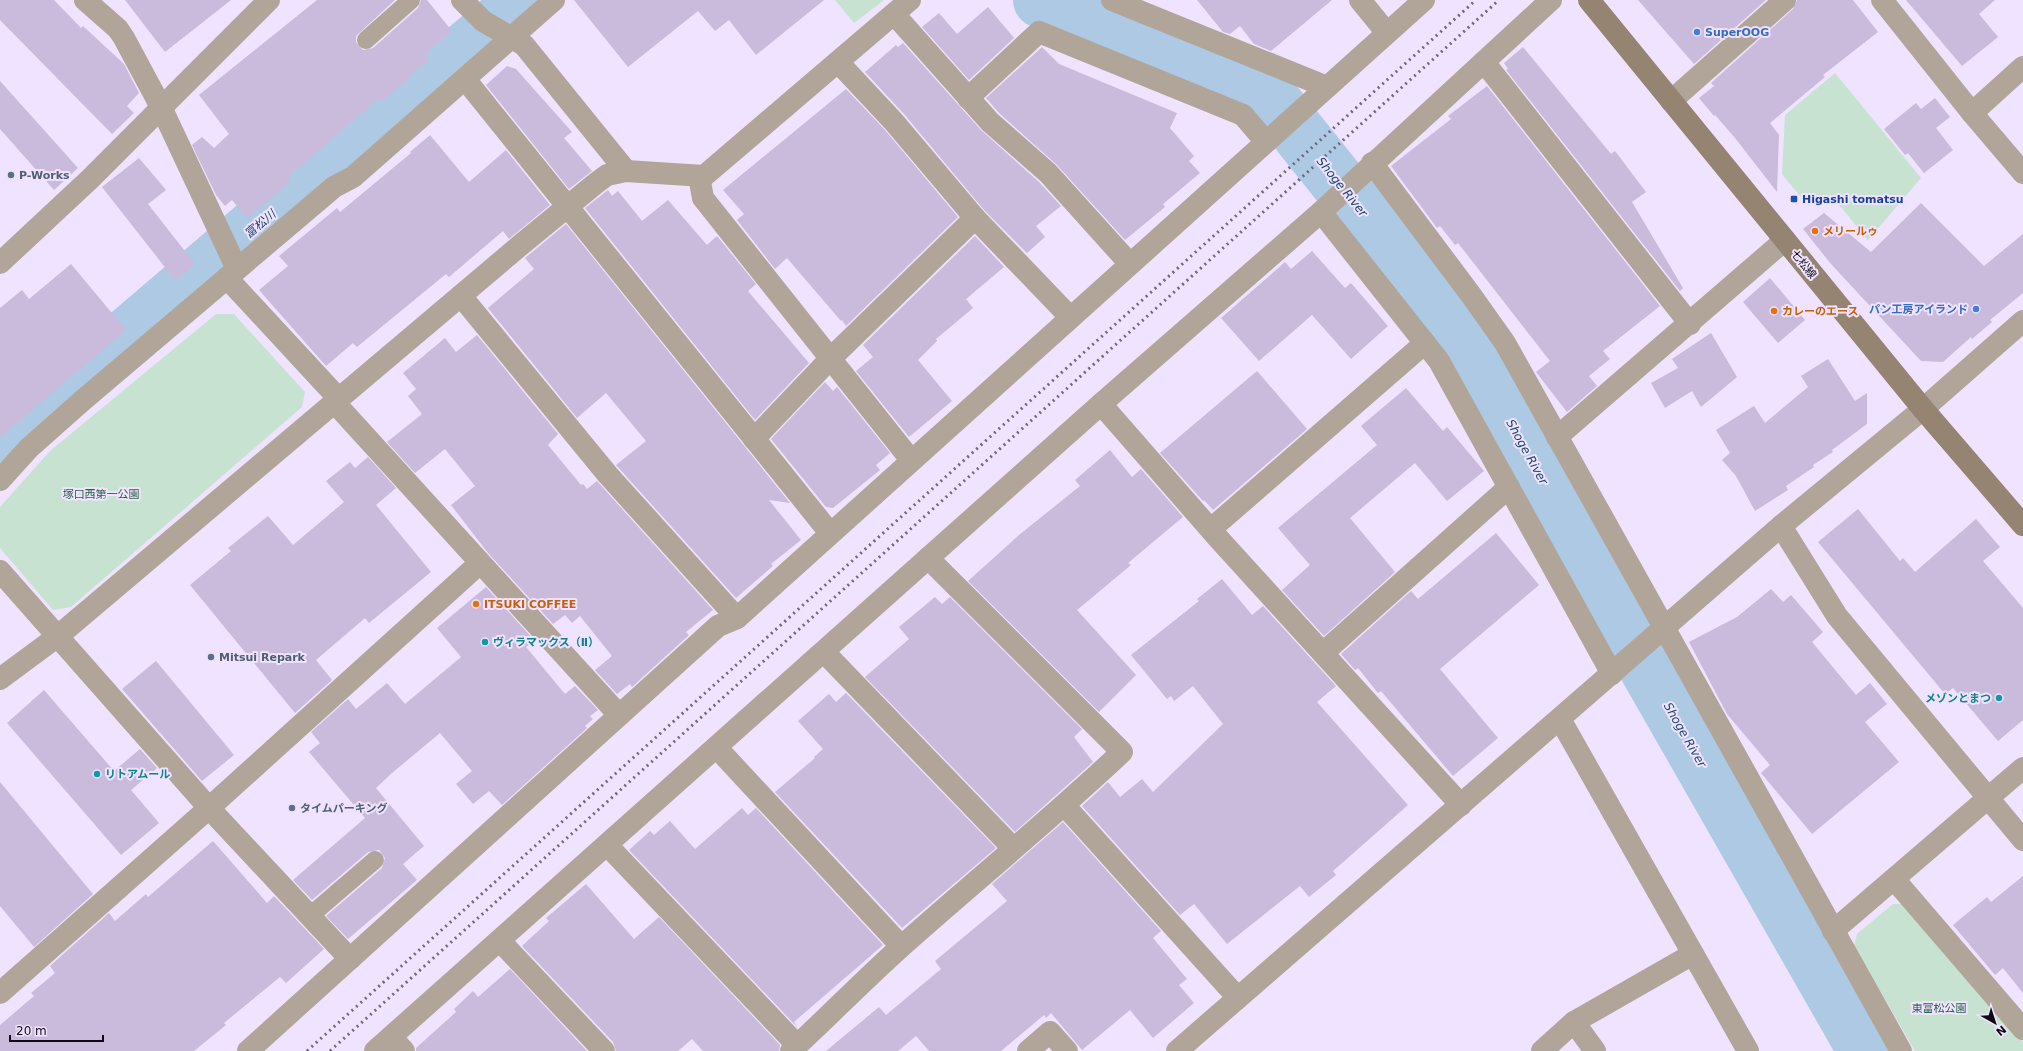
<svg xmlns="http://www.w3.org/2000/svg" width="2023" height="1051" font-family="'DejaVu Sans','Noto Sans JP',sans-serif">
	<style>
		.green { fill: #c7e2d1 }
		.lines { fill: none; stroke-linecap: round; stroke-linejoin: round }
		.river { stroke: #adc9e3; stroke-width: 56 }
		.building { fill: #cabadb }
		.lane { stroke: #b1a599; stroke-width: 18 }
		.street { stroke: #b1a599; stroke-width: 22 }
		.secondary { stroke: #958472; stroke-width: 22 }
		.rail { stroke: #71687b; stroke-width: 3; stroke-dasharray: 2 4; stroke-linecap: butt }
		.shop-dot { fill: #3f7fe0; stroke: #f0e3ff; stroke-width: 1.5 }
		.service-dot { fill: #5c6f8a; stroke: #f0e3ff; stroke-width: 1.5 }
		.transit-dot { fill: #1a4fb4; stroke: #f0e3ff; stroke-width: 1.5 }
		.food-dot { fill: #e8710a; stroke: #f0e3ff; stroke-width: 1.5 }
		.culture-dot { fill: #0f9aa8; stroke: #f0e3ff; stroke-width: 1.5 }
		.labels { text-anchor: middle; stroke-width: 4; stroke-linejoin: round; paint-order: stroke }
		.shop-label { font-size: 11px; font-weight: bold; fill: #366cbe; stroke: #f0e3ff; text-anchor: start }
		.service-label { font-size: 11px; font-weight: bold; fill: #4e5e75; stroke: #f0e3ff; text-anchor: start }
		.transit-label { font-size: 11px; font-weight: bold; fill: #164399; stroke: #f0e3ff; text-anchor: start }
		.food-label { font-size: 11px; font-weight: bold; fill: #c56008; stroke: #f0e3ff; text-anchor: start }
		.street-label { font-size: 11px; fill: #0e0914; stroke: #f0e3ff }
		.park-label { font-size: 11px; fill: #296244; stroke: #f0e3ff }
		.culture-label { font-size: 11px; font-weight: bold; fill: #0d838f; stroke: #f0e3ff; text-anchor: start }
		.water-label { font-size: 12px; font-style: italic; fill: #1c476b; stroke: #f0e3ff }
	</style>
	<rect width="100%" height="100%" fill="#f0e3ff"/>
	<g class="green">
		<polygon points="835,0 884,0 854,23"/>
		<polygon points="1835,73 1921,178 1868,240 1831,195 1808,206 1782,174 1785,115"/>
		<polygon points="216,314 234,314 305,392 302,407 71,607 53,610 0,548 0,507 50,451"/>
		<polygon points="1893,904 1903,904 2023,1042 2023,1051 1915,1051 1854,946 1857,934"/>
	</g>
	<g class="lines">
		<g class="river">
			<polyline points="1041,0 1156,45 1269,96 1469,346 1620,621 1866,1051"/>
			<polyline points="0,453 22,427 120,342 291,196 525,0"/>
		</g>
	</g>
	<g class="building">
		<polygon points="0,0 54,0 81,28 83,26 124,64 139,93 127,106 134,113 112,134 0,20"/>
		<polygon points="125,0 231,0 165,52"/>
		<polygon points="317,0 395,0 356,36 356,42 363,50 373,48 418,8 421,0 427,0 452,31 425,54 429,59 408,78 409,79 381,102 378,99 288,177 291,181 247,218 232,200 225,206 216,195 192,145 202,137 214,148 229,134 199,95"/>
		<polygon points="574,0 824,0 756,55 729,20 715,31 698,11 628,67"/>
		<polygon points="1197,0 1332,0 1271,51 1254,44 1240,26 1230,34 1223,32"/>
		<polygon points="1638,0 1766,0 1694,64"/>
		<polygon points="1797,0 1853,0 1878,32 1823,75 1825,77 1770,123 1779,135 1777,192 1735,138 1715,115 1714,116 1699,98 1714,86 1711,83 1793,9"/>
		<polygon points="1906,0 1995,0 1979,14 1998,37 1962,66"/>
		<polygon points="988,7 1014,38 969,80 922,27 939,13 957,34"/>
		<polygon points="903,43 981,130 1039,182 1061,206 1036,226 1045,237 1027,253 984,210 904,114 865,72 896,45 898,47"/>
		<polygon points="1042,47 1059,64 1177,113 1170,128 1194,156 1189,161 1200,173 1163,204 1165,207 1125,240 1057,165 999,113 986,98"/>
		<polygon points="1523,47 1611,154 1615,151 1646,192 1632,202 1683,288 1680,291 1506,70 1508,69 1504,63"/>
		<polygon points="507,66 516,69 572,132 564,138 592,171 569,189 486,85"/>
		<polygon points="0,81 78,168 54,190 0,129"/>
		<polygon points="1487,86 1660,306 1603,351 1610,359 1589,376 1597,386 1567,412 1536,372 1550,361 1458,243 1455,245 1440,226 1437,228 1391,166 1451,119 1448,116"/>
		<polygon points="846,89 885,130 958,217 846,326 842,320 841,321 787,258 775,269 737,220 744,214 723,190"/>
		<polygon points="1935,98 1950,117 1936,128 1953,150 1924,173 1908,153 1905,155 1884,129 1916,103 1921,109"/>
		<polygon points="430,135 469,182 506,150 550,205 509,239 503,231 449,277 446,274 357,347 353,343 326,366 259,290 288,266 279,256 337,208 340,212 411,153 410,152"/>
		<polygon points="139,158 166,190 148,204 195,264 175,280 102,187"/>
		<polygon points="608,190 612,196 618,191 642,221 668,200 707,245 717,236 756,284 748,291 809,363 755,420 585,208"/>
		<polygon points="1921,203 1984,266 2023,234 2023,293 1990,320 1992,322 1972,339 1971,337 1943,362 1921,361 1831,264 1803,229 1824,213 1871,252"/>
		<polygon points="566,224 790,503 769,500 801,540 771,564 773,566 736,598 616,465 646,441 606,393 577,418 488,308 534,269 525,258"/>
		<polygon points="975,236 1004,267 966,299 973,308 936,339 937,341 918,360 952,401 909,437 856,371 873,357 863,345"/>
		<polygon points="1312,251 1345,288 1351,283 1388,326 1351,359 1312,315 1259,361 1221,318 1285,262 1291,269"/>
		<polygon points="71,264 126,330 0,437 0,308 22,290 29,299"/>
		<polygon points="1770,278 1805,320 1778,343 1743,302"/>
		<polygon points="1711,333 1737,377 1701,407 1692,391 1665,408 1651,383 1678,368 1672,359"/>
		<polygon points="477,335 558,434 548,445 581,485 583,484 587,489 597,481 713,610 686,632 689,635 632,687 630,684 617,694 595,670 612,656 580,616 572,623 565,615 553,624 488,553 451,505 475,486 445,449 415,473 387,442 422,414 408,396 416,389 403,373 445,338 456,352"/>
		<polygon points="1828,359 1855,401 1867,393 1867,424 1832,450 1833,452 1813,465 1814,467 1786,486 1788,490 1755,511 1736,476 1722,460 1730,453 1716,430 1754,406 1765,423 1808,387 1801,376"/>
		<polygon points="1257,371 1307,429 1213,510 1204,500 1203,501 1160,453"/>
		<polygon points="825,382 833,391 837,387 890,453 876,465 880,470 833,508 826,507 771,439"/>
		<polygon points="1406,388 1443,431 1447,427 1484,471 1447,501 1415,463 1350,518 1395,572 1324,636 1282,590 1310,565 1278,528 1377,445 1361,426"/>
		<polygon points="1110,450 1132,477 1141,469 1183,517 1128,563 1131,565 1077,610 1136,675 1099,712 968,581 1019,535 1080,486 1075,480"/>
		<polygon points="368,457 396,488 376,505 431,572 369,623 365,618 316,660 332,680 295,713 190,585 231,551 228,548 268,516 293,545 344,502 326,481 350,462 355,468"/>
		<polygon points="1858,509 1900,561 1903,558 1915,572 1976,519 2000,547 1983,561 2023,608 2023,720 1998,741 1953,688 1945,694 1818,542"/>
		<polygon points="1496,533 1539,585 1440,669 1498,738 1453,776 1381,691 1378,693 1358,668 1355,670 1341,654 1411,591 1418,599"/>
		<polygon points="1222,579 1252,615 1263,606 1336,686 1317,702 1408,805 1333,871 1336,875 1309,897 1300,886 1227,944 1194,904 1180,915 1082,806 1108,782 1120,797 1142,779 1153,792 1223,724 1193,686 1174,701 1171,696 1167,699 1131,655 1199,601 1197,599"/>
		<polygon points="486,587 534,640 526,647 565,694 575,686 598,710 590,716 593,719 585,726 587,728 502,805 489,791 473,804 456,784 472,771 440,733 392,773 376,788 424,846 403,864 417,880 348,939 326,916 382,868 385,858 379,850 368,852 312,900 293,880 365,818 309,752 320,743 311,732 348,699 356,709 387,683 405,704 461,657 437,628"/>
		<polygon points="1771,589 1783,602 1791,595 1823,632 1812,642 1856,695 1870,683 1887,704 1865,722 1899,762 1812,834 1761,773 1770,765 1727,714 1689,642 1737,617"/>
		<polygon points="935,597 942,604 950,597 1082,729 1074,737 1093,762 1015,832 865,677 909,639 899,627"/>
		<polygon points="156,661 234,755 202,781 122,689"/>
		<polygon points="44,690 114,771 140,749 157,768 131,790 159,823 121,855 7,723"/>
		<polygon points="846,693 996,848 902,928 775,792 815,758 814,757 823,749 798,721 829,694 836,702"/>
		<polygon points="0,782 93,894 34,947 0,906"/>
		<polygon points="742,808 748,815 756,808 883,945 794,1022 798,1028 629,850 650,831 654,835 670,821 695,849"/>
		<polygon points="1063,822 1161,931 1153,938 1187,979 1179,985 1194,1003 1153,1038 1130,1010 1082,1050 1051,1013 1046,1018 1044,1015 1001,1051 929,1051 916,1036 898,1051 826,1051 879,1007 886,1015 941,969 935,961 1007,901 992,884"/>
		<polygon points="213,841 267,903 274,896 324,949 286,983 280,977 224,1023 226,1025 194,1051 0,1051 0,1025 34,996 31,993 55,973 50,966 109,913 115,921 146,894 148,897"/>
		<polygon points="2023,876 2023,993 2003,968 1995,975 1953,925 1987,897 1991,902"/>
		<polygon points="586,884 634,939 659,917 780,1045 779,1051 703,1051 692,1039 678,1051 616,1051 613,1042 522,946 549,921 546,918"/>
		<polygon points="510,969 587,1051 416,1051 416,1048 456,1012 454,1009 473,991 478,997"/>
	</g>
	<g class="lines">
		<g class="lane">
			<polyline points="366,40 411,0"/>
			<polyline points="311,915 375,860"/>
		</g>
		<g class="street">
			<polyline points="85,0 118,29 124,38 161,107 237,269"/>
			<polyline points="462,0 483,21 524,45 626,171"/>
			<polyline points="1112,0 1327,87"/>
			<polyline points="1360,0 1387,33"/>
			<polyline points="1882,0 1972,113 2023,173"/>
			<polyline points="894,14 990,122 1048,173 1130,264"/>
			<polyline points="838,62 894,122 975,218 1070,317"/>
			<polyline points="1484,62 1690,324"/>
			<polyline points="465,79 830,533"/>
			<polyline points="968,98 1039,32 1243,115 1266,142"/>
			<polyline points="1671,101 1785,0"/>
			<polyline points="1972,113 2023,67"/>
			<polyline points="1372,163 1471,295 1505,343 1901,1051"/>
			<polyline points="699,176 703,198 911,460"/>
			<polyline points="1321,212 1439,361 1612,674"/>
			<polyline points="0,263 90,179 269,0"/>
			<polyline points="227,278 339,399"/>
			<polyline points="461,296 608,475 737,618"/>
			<polyline points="335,403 619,715"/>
			<polyline points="1101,404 1218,538 1461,805"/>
			<polyline points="1557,437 1785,240"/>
			<polyline points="754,439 830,359 975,218"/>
			<polyline points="0,480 29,448 82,401 334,187 353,177 554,0"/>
			<polyline points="1781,526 1837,616 2023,840"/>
			<polyline points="1211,529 1425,343"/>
			<polyline points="0,571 209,808 350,959"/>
			<polyline points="824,652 1013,848"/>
			<polyline points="1323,653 1509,487"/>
			<polyline points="0,679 58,636 523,243 595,184 607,175 626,171 704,176 910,0"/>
			<polyline points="1560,719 1748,1051"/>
			<polyline points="717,748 901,946"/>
			<polyline points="1065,806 1238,998"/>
			<polyline points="607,845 797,1045"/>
			<polyline points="1894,879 2023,1029"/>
			<polyline points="1833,931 2023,768"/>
			<polyline points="500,941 604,1051"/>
			<polyline points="0,993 209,808 480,563"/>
			<polyline points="1574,1022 1595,1051"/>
			<polyline points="391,1037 404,1051"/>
			<polyline points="248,1051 718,626 737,618 1424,0"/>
			<polyline points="375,1051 1101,404 1321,212 1551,0"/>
			<path d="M791 1051C829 1016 865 979 903 945 976 880 1051 819 1122 752L928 558"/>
			<polyline points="1028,1051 1050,1032 1067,1051"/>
			<polyline points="1177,1051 1781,526 1923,409 2023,321"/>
			<polyline points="1542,1051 1574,1022 1693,954"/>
		</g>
		<polyline class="secondary" points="1589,0 1923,409 2023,525"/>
		<g class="rail">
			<polyline points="307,1051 1476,0"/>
			<polyline points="330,1051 1499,0"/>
		</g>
	</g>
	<g class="shop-dot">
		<circle cx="1697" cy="32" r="4"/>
		<circle cx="1976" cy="309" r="4"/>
	</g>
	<g class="service-dot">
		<circle cx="11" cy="175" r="4"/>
		<circle cx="211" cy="657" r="4"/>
		<circle cx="292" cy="808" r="4"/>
	</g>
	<rect class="transit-dot" x="1790" y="195" width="8" height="8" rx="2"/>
	<g class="food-dot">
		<circle cx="1815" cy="231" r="4"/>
		<circle cx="1774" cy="311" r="4"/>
		<circle cx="476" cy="604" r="4"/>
	</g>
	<g class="culture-dot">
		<circle cx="485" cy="642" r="4"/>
		<circle cx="1999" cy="698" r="4"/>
		<circle cx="97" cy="774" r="4"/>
	</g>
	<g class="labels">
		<g class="shop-label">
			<text x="1705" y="36">SuperOOG</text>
			<text x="1968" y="313" text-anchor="end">パン工房アイランド</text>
		</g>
		<g class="service-label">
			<text x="19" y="179">P-Works</text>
			<text x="219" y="661">Mitsui Repark</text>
			<text x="300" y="812">タイムパーキング</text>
		</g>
		<g class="transit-label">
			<text x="1802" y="203">Higashi tomatsu</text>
		</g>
		<g class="food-label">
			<text x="1823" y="235">メリールゥ</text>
			<text x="1782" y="315">カレーのエース</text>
			<text x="484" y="608">ITSUKI COFFEE</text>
		</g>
		<g class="street-label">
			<text transform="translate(1804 264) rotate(51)" y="4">七松線</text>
		</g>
		<g class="park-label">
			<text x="101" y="498">塚口西第一公園</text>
			<text x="1939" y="1012">東富松公園</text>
		</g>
		<g class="culture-label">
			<text x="493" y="646">ヴィラマックス（Ⅱ）</text>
			<text x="1991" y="702" text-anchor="end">メゾンとまつ</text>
			<text x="105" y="778">リトアムール</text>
		</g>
		<g class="water-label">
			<text transform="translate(1342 187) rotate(51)" y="4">Shoge River</text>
			<text transform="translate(260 224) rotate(-40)" y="4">富松川</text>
			<text transform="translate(1527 452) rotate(61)" y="4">Shoge River</text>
			<text transform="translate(1685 735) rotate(60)" y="4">Shoge River</text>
		</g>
	</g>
	<g transform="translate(1995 1023) rotate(141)" stroke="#f0e3ff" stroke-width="3" paint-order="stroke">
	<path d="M0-3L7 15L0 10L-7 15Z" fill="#0e0914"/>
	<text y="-6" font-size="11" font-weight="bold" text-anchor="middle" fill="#0e0914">N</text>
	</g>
	<path d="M10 1035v6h93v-6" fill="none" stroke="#0e0914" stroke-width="2"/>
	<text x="16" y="1035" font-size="12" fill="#0e0914" stroke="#f0e3ff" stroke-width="3" paint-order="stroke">20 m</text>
</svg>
